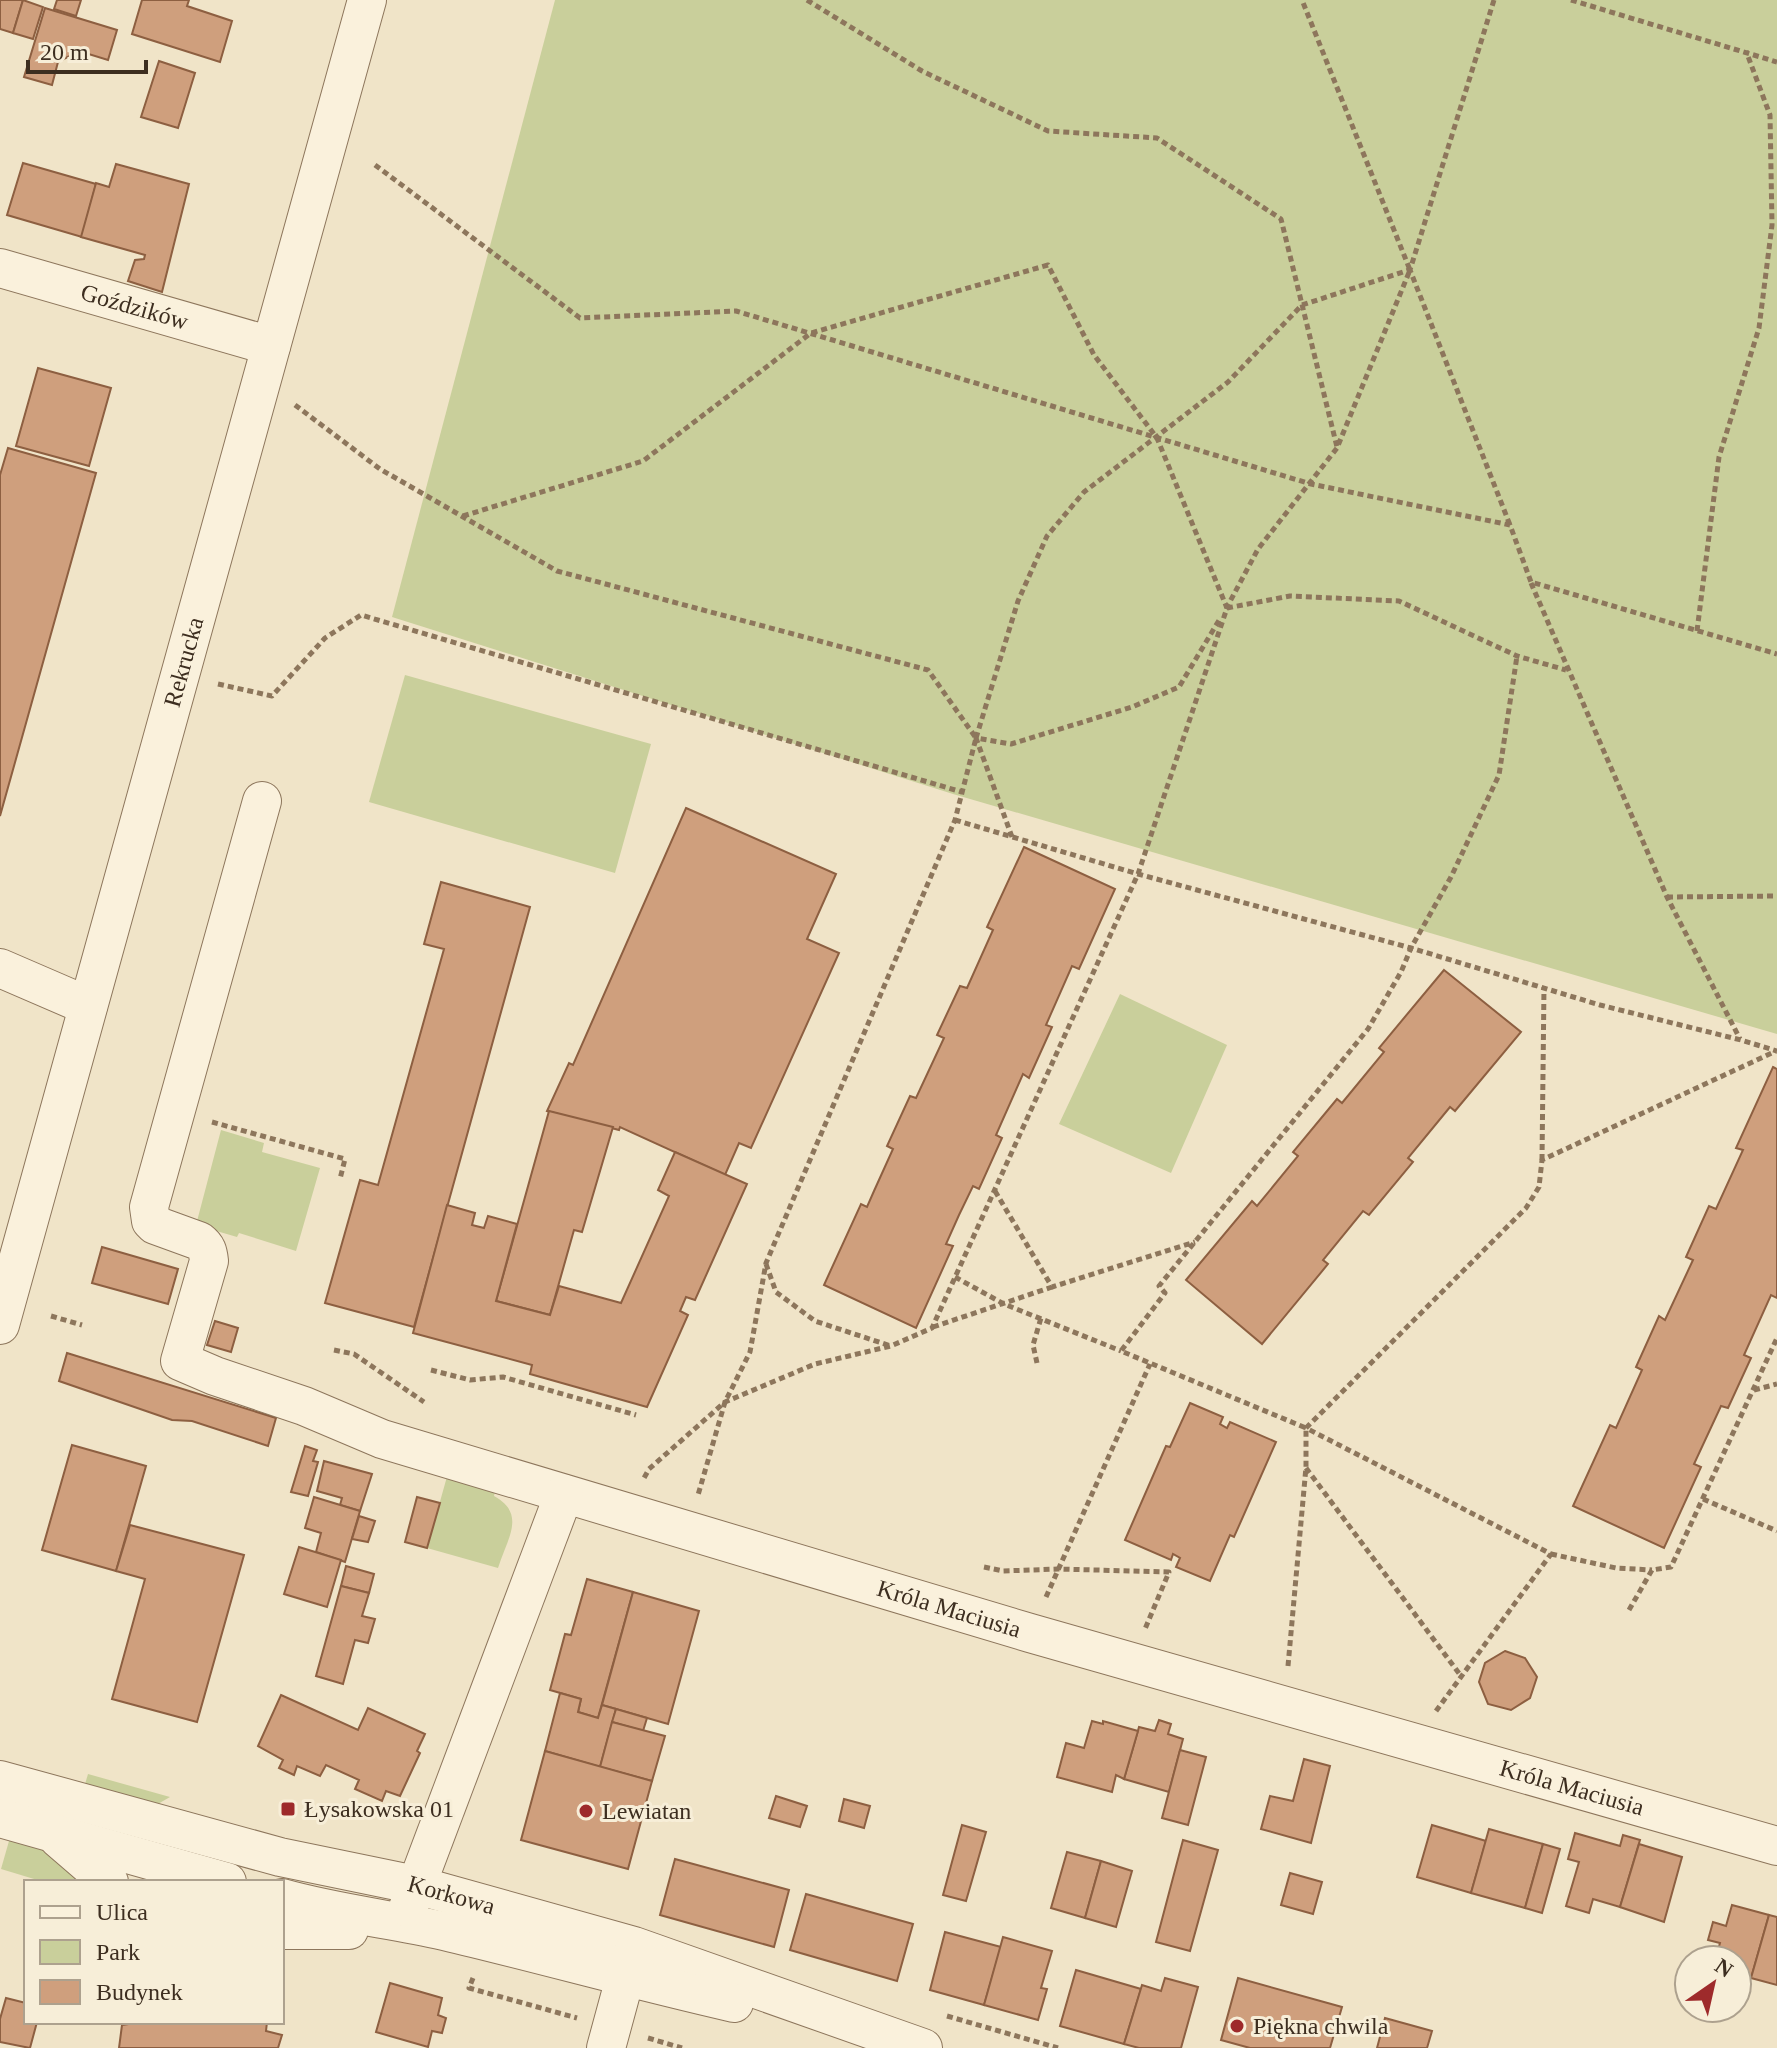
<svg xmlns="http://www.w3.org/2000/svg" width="1777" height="2048" font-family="Georgia,serif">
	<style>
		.green { fill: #c9cf9b }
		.building { fill: #cf9f7d; stroke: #8d5f41; stroke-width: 2 }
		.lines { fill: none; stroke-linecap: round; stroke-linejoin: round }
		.minor-casing { stroke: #8d765c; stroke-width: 40 }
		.path { stroke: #8d765c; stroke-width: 5; stroke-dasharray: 6 4; stroke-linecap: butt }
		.minor { stroke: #faf1dc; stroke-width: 38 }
		.poi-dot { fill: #9e2a2b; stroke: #f7eed8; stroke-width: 3 }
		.labels { text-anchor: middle; stroke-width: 6; stroke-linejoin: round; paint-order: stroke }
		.street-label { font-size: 24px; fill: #3d2e20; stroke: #f7eed8 }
		.poi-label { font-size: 24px; fill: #3d2e20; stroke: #f7eed8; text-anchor: start }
	</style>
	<rect width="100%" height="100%" fill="#f0e4c8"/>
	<g class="green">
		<polygon points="555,0 1777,0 1777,1034 953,794 392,617"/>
		<polygon points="405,675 651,744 615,873 369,802"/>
		<polygon points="1120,994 1227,1045 1171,1173 1059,1124"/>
		<polygon points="221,1130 264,1143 262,1152 320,1168 296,1251 239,1233 237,1237 196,1225"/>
		<path d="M448 1473 496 1487 494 1496C527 1514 507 1539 498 1568L427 1548Z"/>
		<polygon points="88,1774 170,1797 156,1805 83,1791"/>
		<polygon points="11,1834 26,1838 81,1875 79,1882 44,1882 1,1869"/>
	</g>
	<g class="building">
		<polygon points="0,0 23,0 13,33 0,29"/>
		<polygon points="23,0 43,7 33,39 13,33"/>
		<polygon points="57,0 81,0 76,16 54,9"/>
		<polygon points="142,0 189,0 187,6 232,21 220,62 132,34"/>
		<polygon points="45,8 117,30 108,60 79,51 58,62 52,85 24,77"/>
		<polygon points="159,61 195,73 178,128 141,117"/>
		<polygon points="23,163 96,184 82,237 7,215"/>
		<polygon points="116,164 189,184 162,292 128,281 135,260 144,259 145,255 81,237 96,183 109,187"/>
		<polygon points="38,368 111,388 89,466 16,446"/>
		<polygon points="8,448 96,473 0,816 0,475"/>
		<polygon points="686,808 836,874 807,939 839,953 751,1148 739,1143 725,1175 620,1127 619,1130 547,1111 569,1063 573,1065"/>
		<polygon points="1024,847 1115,889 1079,969 1072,966 1046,1025 1052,1027 1029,1078 1023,1074 996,1135 1002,1138 979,1189 973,1186 959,1215 946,1244 953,1246 916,1328 824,1285 861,1204 867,1207 874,1191 893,1149 887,1146 910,1096 916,1098 944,1038 937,1035 960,986 967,988 993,930 987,927"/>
		<polygon points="441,882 530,907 414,1327 325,1303 360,1180 378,1185 444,949 424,944"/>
		<polygon points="1444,970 1521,1032 1455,1111 1450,1107 1408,1158 1413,1162 1369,1215 1363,1211 1323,1260 1328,1264 1262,1344 1186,1280 1252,1201 1257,1206 1298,1156 1293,1152 1337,1099 1342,1103 1384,1052 1379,1048"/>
		<polygon points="1773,1067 1777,1069 1777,1298 1771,1295 1744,1355 1751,1358 1728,1408 1721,1406 1694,1464 1701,1467 1664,1548 1573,1506 1610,1425 1616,1428 1642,1370 1636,1367 1659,1316 1665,1320 1693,1260 1686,1257 1709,1206 1716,1209 1743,1150 1736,1148"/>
		<polygon points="549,1111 613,1127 582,1232 574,1230 550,1315 496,1301"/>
		<polygon points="675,1152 747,1184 695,1300 686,1297 680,1311 688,1315 647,1407 530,1374 532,1365 413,1333 447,1205 475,1213 472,1225 484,1228 488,1216 517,1224 496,1301 550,1315 559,1286 621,1303 669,1196 658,1190"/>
		<polygon points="102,1247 178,1269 168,1304 92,1283"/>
		<polygon points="215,1321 238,1328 231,1352 207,1345"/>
		<polygon points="67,1353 276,1418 268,1446 192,1421 172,1420 59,1381"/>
		<polygon points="1190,1403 1223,1417 1220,1424 1227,1428 1230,1422 1276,1442 1234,1537 1230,1535 1210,1581 1176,1567 1180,1558 1173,1554 1171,1560 1125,1540 1166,1446 1170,1447"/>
		<polygon points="72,1445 146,1466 116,1571 42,1550"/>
		<polygon points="305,1446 317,1450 313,1461 318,1462 308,1496 291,1492"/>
		<polygon points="324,1461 372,1474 360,1511 340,1505 342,1498 317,1491"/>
		<polygon points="314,1497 360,1511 345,1562 316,1552 321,1533 305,1528"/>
		<polygon points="417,1497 440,1503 427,1548 405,1542"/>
		<polygon points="359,1516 375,1521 368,1542 352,1539"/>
		<polygon points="130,1525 244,1555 197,1722 112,1699 145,1579 116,1571"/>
		<polygon points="299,1547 341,1560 327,1607 284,1594"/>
		<polygon points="346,1566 374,1574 369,1593 341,1586"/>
		<polygon points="587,1579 633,1592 598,1718 578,1712 581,1699 550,1690 565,1634 571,1635"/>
		<polygon points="341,1586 369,1593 362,1616 375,1619 368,1643 355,1640 343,1684 316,1676"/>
		<polygon points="633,1592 699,1611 668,1724 602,1705"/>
		<polygon points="1505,1651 1525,1658 1537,1677 1530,1698 1511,1710 1488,1704 1479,1682 1485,1663"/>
		<polygon points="560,1693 581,1699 578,1712 598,1718 602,1705 616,1709 600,1767 545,1751"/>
		<polygon points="281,1695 358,1730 368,1708 425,1734 417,1751 420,1753 400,1796 386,1791 382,1801 355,1789 359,1780 326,1765 320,1776 297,1766 294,1775 279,1768 283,1760 258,1746"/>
		<polygon points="616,1709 647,1718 643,1731 612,1722"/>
		<polygon points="1159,1720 1171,1724 1168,1734 1183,1739 1169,1792 1124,1779 1139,1727 1155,1731"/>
		<polygon points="1092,1721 1103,1724 1103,1721 1138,1731 1124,1779 1116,1775 1112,1792 1057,1777 1066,1743 1084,1748"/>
		<polygon points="612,1722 665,1736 652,1781 600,1767"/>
		<polygon points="1180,1750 1206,1757 1188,1825 1162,1818"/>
		<polygon points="545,1751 652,1781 628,1869 521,1840"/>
		<polygon points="1304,1759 1330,1766 1311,1843 1261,1829 1270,1796 1293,1801"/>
		<polygon points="776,1796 807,1806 800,1827 769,1818"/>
		<polygon points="844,1799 870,1806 864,1828 839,1821"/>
		<polygon points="962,1825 986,1832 966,1901 943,1895"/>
		<polygon points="1432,1825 1486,1841 1471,1893 1417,1877"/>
		<polygon points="1489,1829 1543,1844 1525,1908 1471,1893"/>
		<polygon points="1575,1833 1620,1846 1623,1835 1640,1840 1620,1907 1593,1899 1589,1913 1566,1906 1579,1862 1568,1859"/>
		<polygon points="1183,1840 1218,1850 1190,1951 1156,1942"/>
		<polygon points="1543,1844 1560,1849 1542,1913 1525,1908"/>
		<polygon points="1639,1844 1682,1857 1664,1922 1620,1907"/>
		<polygon points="1067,1852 1101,1861 1085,1918 1051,1908"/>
		<polygon points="675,1859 789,1890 774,1947 660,1915"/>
		<polygon points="1101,1861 1132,1871 1116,1927 1085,1918"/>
		<polygon points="1290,1873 1322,1882 1313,1914 1281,1905"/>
		<polygon points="806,1894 913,1924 897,1981 790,1950"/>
		<polygon points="1732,1905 1769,1915 1751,1978 1737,1974 1737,1960 1715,1960 1720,1943 1708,1940 1713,1922 1726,1926"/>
		<polygon points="1769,1915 1777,1917 1777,1985 1751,1978"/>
		<polygon points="945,1932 1001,1947 984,2005 930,1990"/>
		<polygon points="1003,1937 1052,1951 1041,1988 1047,1989 1038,2020 984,2005"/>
		<polygon points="1076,1970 1141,1989 1124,2044 1060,2026"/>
		<polygon points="1165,1978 1198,1987 1181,2048 1139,2048 1124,2044 1142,1985 1161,1991"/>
		<polygon points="1238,1978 1342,2007 1330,2048 1250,2048 1221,2040"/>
		<polygon points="390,1983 442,1998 438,2015 446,2018 442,2033 432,2031 428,2047 376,2032"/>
		<polygon points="6,1998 26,2003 26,2022 37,2022 30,2048 0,2042 0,2019"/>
		<polygon points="1385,2018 1432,2031 1427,2048 1377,2048"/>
		<polygon points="128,2022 267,2022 266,2031 282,2035 278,2048 119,2048 122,2025 129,2024"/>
	</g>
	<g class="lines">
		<g class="minor-casing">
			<g id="minor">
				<path id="s1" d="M0 268 271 346"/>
				<path id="s2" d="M262 801 149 1207 151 1221 155 1225 199 1241C207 1247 208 1252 209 1261L180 1361 215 1376 304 1406 382 1439 1030 1633 1777 1846"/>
				<polyline points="0,968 88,1006"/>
				<path id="s3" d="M0 1325 367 0"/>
				<path id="s4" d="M0 1780 280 1857 416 1885 634 1946 923 2048"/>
				<polyline points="0,1818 227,1882"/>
				<polyline points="58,1838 109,1882"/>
				<path d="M282 1898C335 1913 390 1919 444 1931 541 1954 637 1981 734 2003"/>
				<polyline points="408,1908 564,1494"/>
				<polyline points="282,1930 349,1930"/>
				<polyline points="606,2048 631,1956"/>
			</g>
		</g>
		<g class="path">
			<polyline points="807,0 922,71 1048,131 1157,138 1281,219 1337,447"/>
			<polyline points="1494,0 1410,270 1510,525"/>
			<polyline points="1571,0 1777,62"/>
			<polyline points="375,165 580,318 736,311 1311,484 1510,525 1531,582 1777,654"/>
			<polyline points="295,405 380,469 557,571 928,670 976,738 955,820 766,1263 750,1352 725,1402 698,1495"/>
			<polyline points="463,516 643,461 811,333 1048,265 1094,355 1157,438 1227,608 1138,874 932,1328 891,1346 815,1364 725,1402 649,1469 644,1478"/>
			<polyline points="1531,583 1667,897 1740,1039"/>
			<polyline points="1227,608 1290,596 1399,601 1517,656 1566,670"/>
			<polyline points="1226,609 1258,549 1337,448 1410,270 1302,0"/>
			<polyline points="1697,631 1719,457 1759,328 1772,225 1770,115 1746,51"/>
			<polyline points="218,684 272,696 325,638 361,615 962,792"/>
			<polyline points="976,738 1018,601 1047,536 1084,492 1228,382 1302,305 1409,270"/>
			<polyline points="955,820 1138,874 1411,948 1600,1005 1741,1040 1777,1051"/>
			<polyline points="1012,837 976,738 1011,744 1132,707 1179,687 1221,617"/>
			<polyline points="1667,897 1777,896"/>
			<polyline points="212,1122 345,1159 340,1179"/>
			<polyline points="1542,1160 1544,987"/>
			<polyline points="995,1191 1052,1287 1195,1242"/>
			<polyline points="766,1264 776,1292 815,1321 891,1346"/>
			<polyline points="955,1277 1004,1304 1121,1351"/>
			<polyline points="51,1316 82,1325"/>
			<polyline points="933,1327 1052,1287"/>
			<polyline points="334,1350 354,1354 424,1402"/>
			<polyline points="1037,1363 1033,1345 1041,1318"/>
			<polyline points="431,1370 470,1380 503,1377 636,1415"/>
			<polyline points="1754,1390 1777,1384"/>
			<polyline points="1306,1468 1461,1676"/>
			<polyline points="1703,1499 1777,1531"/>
			<polyline points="1551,1554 1616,1568 1652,1570"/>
			<polyline points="984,1567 1003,1571 1058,1569 1169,1572 1145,1629"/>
			<polyline points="1046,1597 1150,1364"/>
			<polyline points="1629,1610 1652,1570 1671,1567 1777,1338"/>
			<polyline points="1288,1666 1306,1467 1306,1428 1121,1351 1165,1293 1159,1286 1368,1029 1401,972 1411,948 1451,877 1499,775 1517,656"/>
			<polyline points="1436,1711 1551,1554 1306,1428 1526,1208 1539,1187 1542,1160 1776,1051"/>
			<polyline points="473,1978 469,1988 577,2018"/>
			<polyline points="947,2016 1058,2048"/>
			<polyline points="648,2038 682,2048"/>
		</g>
		<use href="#minor" class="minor"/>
	</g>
	<g class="poi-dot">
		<rect x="280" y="1801" width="16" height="16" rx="4"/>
		<circle cx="586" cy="1811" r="8"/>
		<circle cx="1237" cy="2026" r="8"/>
	</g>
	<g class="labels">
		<g class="street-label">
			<text dy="8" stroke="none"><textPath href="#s1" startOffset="140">Goździków</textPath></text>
			<text dy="8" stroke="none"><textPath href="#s3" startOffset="688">Rekrucka</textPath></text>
			<text dy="8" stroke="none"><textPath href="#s2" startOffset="1424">Króla Maciusia</textPath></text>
			<text dy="8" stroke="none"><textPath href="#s2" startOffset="2072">Króla Maciusia</textPath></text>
			<text dy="8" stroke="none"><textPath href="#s4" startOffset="466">Korkowa</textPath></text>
		</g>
		<g class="poi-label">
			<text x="304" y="1817">Łysakowska 01</text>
			<text x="602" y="1819">Lewiatan</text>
			<text x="1253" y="2034">Piękna chwila</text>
		</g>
	</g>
	<rect x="24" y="1880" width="260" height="144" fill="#f7eed8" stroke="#ada18e" stroke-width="2"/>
	<rect x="40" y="1906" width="40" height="12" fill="#faf1dc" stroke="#ada18e" stroke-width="2"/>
	<text x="96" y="1920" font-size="24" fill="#3d2e20">Ulica</text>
	<rect x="40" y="1940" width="40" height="24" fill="#c9cf9b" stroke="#ada18e" stroke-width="2"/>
	<text x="96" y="1960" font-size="24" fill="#3d2e20">Park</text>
	<rect x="40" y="1980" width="40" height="24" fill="#cf9f7d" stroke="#ada18e" stroke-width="2"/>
	<text x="96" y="2000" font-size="24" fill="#3d2e20">Budynek</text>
	<g transform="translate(1713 1984) rotate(34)"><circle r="38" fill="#f7eed8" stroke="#ada18e" stroke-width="2"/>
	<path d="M0-6L14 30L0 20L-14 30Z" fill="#9e2a2b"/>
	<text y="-12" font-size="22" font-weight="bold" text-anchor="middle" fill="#3d2e20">N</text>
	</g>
	<path d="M28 60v12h118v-12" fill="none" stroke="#3d2e20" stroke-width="4"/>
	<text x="40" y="60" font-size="24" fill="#3d2e20" stroke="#f7eed8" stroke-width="6" paint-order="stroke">20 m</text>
</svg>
